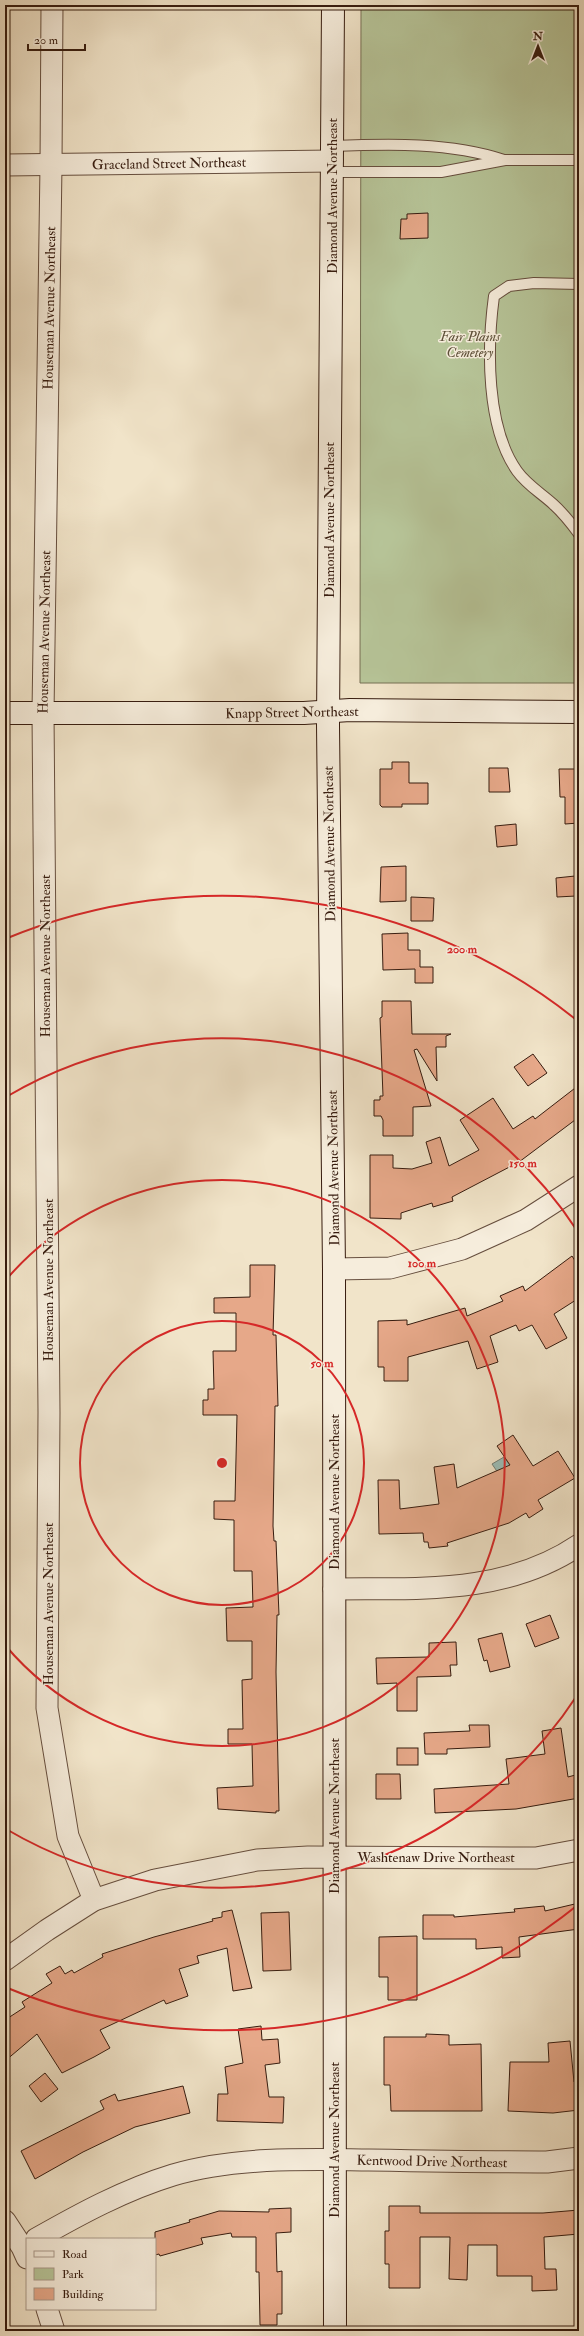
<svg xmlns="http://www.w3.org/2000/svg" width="584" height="2336" font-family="'IM FELL Double Pica',serif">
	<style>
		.green { fill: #b7c599; stroke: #777054 }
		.water { fill: #9bbeb8; stroke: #737d74 }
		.building { fill: #e6a889; stroke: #371c0f }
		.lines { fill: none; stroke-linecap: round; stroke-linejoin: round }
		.lane-casing { stroke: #664e3e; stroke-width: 12 }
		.street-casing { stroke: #664e3e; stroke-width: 23 }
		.secondary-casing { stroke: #371c0f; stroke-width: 24 }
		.lane { stroke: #f6eddc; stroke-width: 10 }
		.street { stroke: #f6eddc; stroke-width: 21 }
		.secondary { stroke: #f6eddc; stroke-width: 22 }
		.ring { fill: none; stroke: #d62828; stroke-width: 2 }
		.labels { text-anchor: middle; stroke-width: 3; stroke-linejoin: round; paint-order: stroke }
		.street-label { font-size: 14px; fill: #371c0f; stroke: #f6eddc }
		.park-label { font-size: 14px; font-style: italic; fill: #5d4f38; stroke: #f6eddc }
		.centre { fill: #d62828; stroke: #f6eddc; stroke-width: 2 }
		.ring-label { font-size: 12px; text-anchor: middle; font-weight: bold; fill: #d62828; stroke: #f6eddc; stroke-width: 3; stroke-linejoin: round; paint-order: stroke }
	</style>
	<rect width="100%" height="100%" fill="#f1e4c9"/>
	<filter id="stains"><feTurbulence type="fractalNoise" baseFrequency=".005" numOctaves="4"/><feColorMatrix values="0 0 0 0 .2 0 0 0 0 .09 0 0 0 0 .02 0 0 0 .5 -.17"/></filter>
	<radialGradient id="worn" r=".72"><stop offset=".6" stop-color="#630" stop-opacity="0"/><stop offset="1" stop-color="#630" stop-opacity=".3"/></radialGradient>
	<polygon class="green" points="361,5 579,5 579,683 360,683"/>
	<polygon class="water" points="504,1457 519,1478 507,1486 492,1464"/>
	<g class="building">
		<polygon points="428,213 428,238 400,239 401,219 407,219 407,214"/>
		<polygon points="392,762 409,762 409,783 428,783 428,804 402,804 402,807 382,807 380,805 380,769 392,769"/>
		<polygon points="489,768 508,768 510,792 489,792"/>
		<polygon points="559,769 579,769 579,823 565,824 565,797 560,797"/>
		<polygon points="516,824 517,845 497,847 495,826"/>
		<polygon points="406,866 406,901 380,902 381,867"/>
		<polygon points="575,876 576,896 557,897 556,878"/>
		<polygon points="411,897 434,898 433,921 411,921"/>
		<polygon points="408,933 408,950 420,950 420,967 433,967 433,983 415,983 415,969 383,970 382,934"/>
		<polygon points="382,1001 411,1001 412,1034 451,1034 446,1036 446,1047 436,1047 437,1081 417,1049 414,1050 431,1106 413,1107 413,1136 383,1136 383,1120 381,1116 374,1116 374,1100 380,1100 380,1096 383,1096 380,1018 382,1017"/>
		<polygon points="533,1054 547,1073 528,1086 514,1067"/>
		<polygon points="579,1085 579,1117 519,1162 452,1197 453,1201 433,1207 432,1203 401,1213 401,1219 370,1218 370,1155 393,1155 393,1168 412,1169 432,1163 426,1142 440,1137 449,1166 479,1150 460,1120 493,1098 513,1129 533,1116 535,1119"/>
		<polygon points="572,1256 579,1267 579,1298 554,1314 567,1338 546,1349 532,1325 519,1331 516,1325 490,1336 498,1362 477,1369 468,1341 408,1357 408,1381 384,1381 384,1367 378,1367 378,1321 407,1320 407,1325 465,1308 467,1316 503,1301 500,1296 523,1286 525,1291"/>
		<polygon points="250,1265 275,1265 273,1335 276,1335 278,1406 275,1406 273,1526 274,1541 276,1541 279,1615 277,1615 276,1672 279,1811 276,1811 276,1813 218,1809 217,1788 253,1786 252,1744 228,1744 228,1729 243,1729 242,1680 252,1679 252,1641 227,1641 226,1608 253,1607 252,1571 234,1571 234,1520 214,1519 214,1501 235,1501 237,1415 203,1415 203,1400 208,1400 208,1389 214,1389 213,1351 236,1351 236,1313 214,1313 214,1298 250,1297"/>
		<polygon points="513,1435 533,1466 558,1451 575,1478 538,1500 543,1509 529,1518 526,1513 509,1523 447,1543 448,1546 429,1548 428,1542 424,1542 423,1533 379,1534 378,1480 399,1480 400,1509 439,1504 434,1467 454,1464 457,1488 510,1465 497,1446"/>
		<polygon points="550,1615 559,1638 535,1647 526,1624"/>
		<polygon points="502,1633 510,1667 490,1672 487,1660 484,1661 478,1639"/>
		<polygon points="456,1642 457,1665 450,1665 451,1676 417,1677 417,1711 397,1711 397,1683 377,1684 376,1658 429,1657 429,1643"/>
		<polygon points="469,1725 489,1725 490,1747 447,1749 447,1754 425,1754 424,1733 470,1731"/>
		<polygon points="561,1728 568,1777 579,1774 579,1798 516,1809 435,1813 434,1789 509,1784 506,1759 545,1754 542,1731"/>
		<rect x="397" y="1748" width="21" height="17"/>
		<polygon points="376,1774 400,1774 401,1799 376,1799"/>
		<polygon points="579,1903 579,1929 519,1937 520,1957 502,1958 502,1947 476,1949 476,1939 423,1939 423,1915 454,1915 454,1917 515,1912 514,1909 544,1906 545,1911"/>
		<polygon points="232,1910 252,1988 233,1991 227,1948 197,1956 199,1963 179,1969 188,1996 166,2004 164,2000 100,2030 110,2048 94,2057 62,2073 37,2034 5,2061 5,2020 25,2007 22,2002 52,1983 46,1974 60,1966 65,1974 72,1970 74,1973 103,1957 102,1954 154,1937 213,1921 212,1919 222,1917 222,1912"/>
		<polygon points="289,1912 291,1970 263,1971 261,1913"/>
		<polygon points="417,1936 417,2000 388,2000 388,1977 379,1977 379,1937"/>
		<polygon points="261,2026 262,2040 278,2039 280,2063 265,2065 269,2097 284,2097 283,2123 217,2121 218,2094 228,2094 225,2067 243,2063 238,2029"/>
		<polygon points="426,2034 449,2035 449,2045 481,2044 482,2111 391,2111 390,2085 384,2085 384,2037 426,2037"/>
		<polygon points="570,2041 574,2082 579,2082 579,2110 553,2113 508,2111 510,2062 549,2062 548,2043"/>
		<polygon points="45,2073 58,2089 41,2102 29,2086"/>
		<polygon points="183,2086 190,2113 135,2127 83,2152 35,2179 21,2151 104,2109 100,2101 115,2094 118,2101"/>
		<polygon points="389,2206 420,2206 420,2213 543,2213 579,2210 579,2234 544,2237 545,2269 556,2269 557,2290 532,2291 532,2276 497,2276 497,2245 468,2245 467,2280 449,2279 450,2237 420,2237 420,2288 389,2288 389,2264 385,2264 385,2231 389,2231"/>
		<polygon points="291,2208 291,2232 276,2233 277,2272 282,2271 282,2314 277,2314 277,2325 260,2325 259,2272 256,2272 256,2237 232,2237 231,2233 201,2238 203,2244 160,2256 159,2254 155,2255 155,2232 190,2222 189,2220 219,2211 269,2212 269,2209"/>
	</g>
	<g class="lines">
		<g class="lane-casing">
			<g id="lane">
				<path d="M332 146C389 144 450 142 504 160"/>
				<polyline points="332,172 441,172 505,160 579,160"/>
				<path d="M579 284 534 283 509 286 494 296C487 348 486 427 517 471 527 485 541 493 553 504 563 513 571 523 579 534"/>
			</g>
		</g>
		<g class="street-casing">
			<g id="street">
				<polyline points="52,5 51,165 43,713 49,1412 47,1708 68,1836 94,1900"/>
				<polyline points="5,165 332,161"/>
				<polyline points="334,1269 390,1268 462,1249 526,1220 579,1186"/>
				<path d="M334 1589C419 1588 505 1595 579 1545"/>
				<polyline points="5,1960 47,1930 94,1900 155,1880 257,1860 308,1857 536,1858 579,1850"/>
				<polyline points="5,2221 22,2247 27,2258"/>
				<path d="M36 2239C80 2214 124 2190 173 2175 233 2157 307 2159 369 2160 428 2161 488 2162 547 2162L579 2158"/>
				<polyline points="47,2309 54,2331"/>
			</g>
		</g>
		<g class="secondary-casing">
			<g id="secondary">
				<polyline points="333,5 328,725 334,1269 335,2331"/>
				<polyline points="5,713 304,713 350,710 579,712"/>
			</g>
		</g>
		<use href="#lane" class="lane"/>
		<use href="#street" class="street"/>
		<use href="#secondary" class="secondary"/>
	</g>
	<g class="ring">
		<circle cx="222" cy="1463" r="142"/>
		<path d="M5 1281A283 283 0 1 1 5 1645"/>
		<path d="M578 1694A425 425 0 0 1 6 1829M6 1097A425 425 0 0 1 578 1232"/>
		<path d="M579 1904A567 567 0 0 1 5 1987M5 939A567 567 0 0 1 579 1022"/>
	</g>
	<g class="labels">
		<g class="street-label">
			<text transform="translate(169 163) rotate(-1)" y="5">Graceland Street Northeast</text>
			<text transform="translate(332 196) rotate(-90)" y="5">Diamond Avenue Northeast</text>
			<text transform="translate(49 308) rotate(-89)" y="5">Houseman Avenue Northeast</text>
			<text transform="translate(329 520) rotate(-90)" y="5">Diamond Avenue Northeast</text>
			<text transform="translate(44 632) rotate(-89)" y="5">Houseman Avenue Northeast</text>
			<text transform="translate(292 712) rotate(-1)" y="5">Knapp Street Northeast</text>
			<text transform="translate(329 844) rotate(-91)" y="5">Diamond Avenue Northeast</text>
			<text transform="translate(45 956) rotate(-90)" y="5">Houseman Avenue Northeast</text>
			<text transform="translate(333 1168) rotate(-91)" y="5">Diamond Avenue Northeast</text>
			<text transform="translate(48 1280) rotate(-90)" y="5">Houseman Avenue Northeast</text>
			<text transform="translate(334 1492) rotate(-90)" y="5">Diamond Avenue Northeast</text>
			<text transform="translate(48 1604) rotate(-90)" y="5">Houseman Avenue Northeast</text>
			<text transform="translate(334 1816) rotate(-90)" y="5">Diamond Avenue Northeast</text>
			<text x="436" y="1862">Washtenaw Drive Northeast</text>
			<text transform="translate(334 2140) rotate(-90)" y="5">Diamond Avenue Northeast</text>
			<text transform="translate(432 2161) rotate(1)" y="5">Kentwood Drive Northeast</text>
		</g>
		<g class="park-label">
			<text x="470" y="341">Fair Plains<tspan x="470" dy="16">Cemetery</tspan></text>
		</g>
	</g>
	<circle cx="222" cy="1463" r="6" class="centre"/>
	<g class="ring-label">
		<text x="462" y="953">200 m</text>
		<text x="523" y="1167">150 m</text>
		<text x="422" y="1267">100 m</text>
		<text x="322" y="1367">50 m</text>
	</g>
	<rect width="584" height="2336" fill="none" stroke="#f1e4c9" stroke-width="20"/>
	<rect x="6" y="6" width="572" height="2324" fill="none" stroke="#371c0f" stroke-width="2"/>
	<rect x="10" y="10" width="564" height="2316" fill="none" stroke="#371c0f"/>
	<rect x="26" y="2238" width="130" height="72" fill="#f6eddc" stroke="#aa998a"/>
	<rect x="34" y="2251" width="20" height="6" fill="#f6eddc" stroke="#aa998a"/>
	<text x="62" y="2258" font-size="12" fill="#371c0f">Road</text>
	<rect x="34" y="2268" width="20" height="12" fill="#b7c599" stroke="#aa998a"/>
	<text x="62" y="2278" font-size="12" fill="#371c0f">Park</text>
	<rect x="34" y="2288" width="20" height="12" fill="#e6a889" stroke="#aa998a"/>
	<text x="62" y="2298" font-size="12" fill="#371c0f">Building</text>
	<g transform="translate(538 46)" stroke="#f6eddc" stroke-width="3" paint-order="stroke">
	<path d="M0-3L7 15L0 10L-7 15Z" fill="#371c0f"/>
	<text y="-6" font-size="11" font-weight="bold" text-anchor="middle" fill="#371c0f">N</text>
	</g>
	<path d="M28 44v6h57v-6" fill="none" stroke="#371c0f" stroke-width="2"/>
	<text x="34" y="44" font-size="12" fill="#371c0f" stroke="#f6eddc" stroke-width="3" paint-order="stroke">20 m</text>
	<rect width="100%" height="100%" filter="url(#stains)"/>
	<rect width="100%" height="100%" fill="url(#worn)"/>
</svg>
